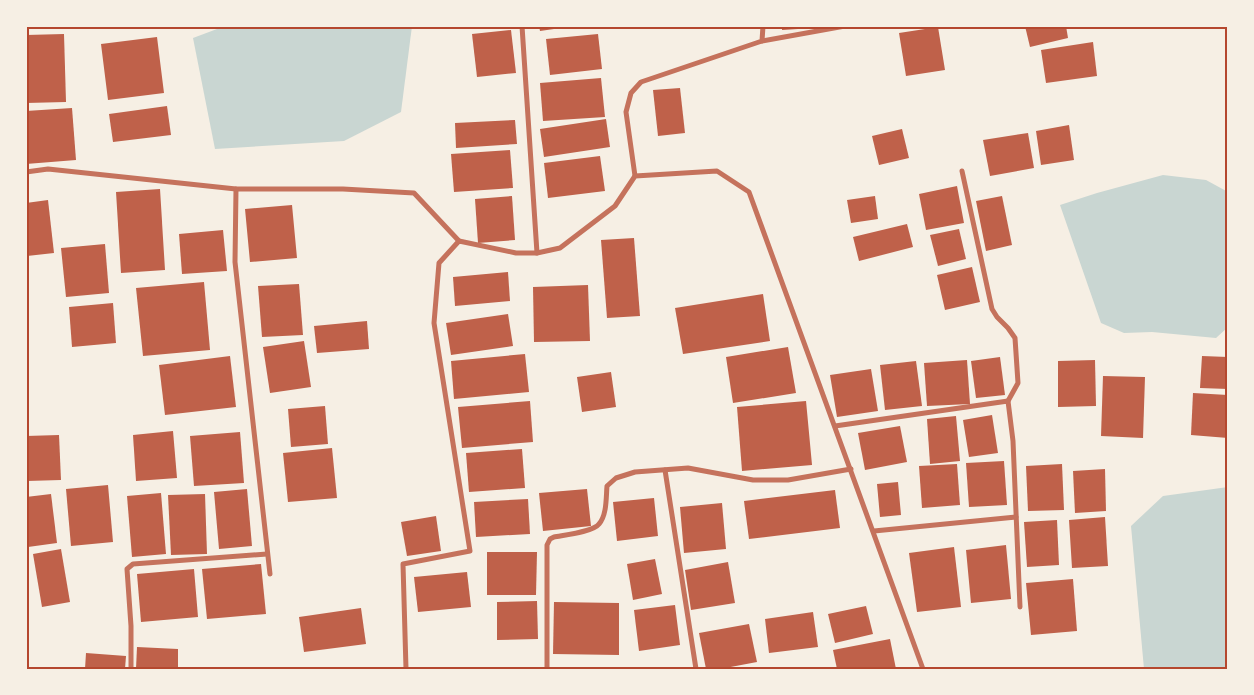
<svg xmlns="http://www.w3.org/2000/svg" width="1254" height="695" font-family="Lato,sans-serif">
	<style>
		.water { fill: #c9d6d2 }
		.building { fill: #bf614a }
		.lines { fill: none; stroke-linecap: round; stroke-linejoin: round }
		.minor { stroke: #c5725c; stroke-width: 5 }
		.neatline { fill: none; stroke: #b5482f; stroke-width: 2 }
	</style>
	<rect width="100%" height="100%" fill="#f6efe4"/>
	<g class="water">
		<polygon points="225,26 412,26 401,112 344,141 215,149 193,38"/>
		<polygon points="1163,175 1206,180 1228,192 1228,327 1216,338 1152,332 1124,333 1101,323 1060,205 1097,193"/>
		<polygon points="1228,487 1228,669 1144,669 1131,526 1163,496"/>
	</g>
	<g class="building">
		<polygon points="539,26 568,26 568,27 540,31"/>
		<polygon points="782,26 814,26 814,28 782,30"/>
		<polygon points="1025,26 1066,26 1068,38 1030,47"/>
		<polygon points="938,27 945,70 906,76 899,33"/>
		<polygon points="511,30 516,73 477,77 472,34"/>
		<polygon points="64,34 66,102 26,103 26,35"/>
		<polygon points="598,34 602,69 550,75 546,39"/>
		<polygon points="157,37 164,93 108,100 101,44"/>
		<polygon points="1093,42 1097,76 1046,83 1041,50"/>
		<polygon points="601,78 605,117 543,121 540,83"/>
		<polygon points="680,88 685,133 658,136 653,90"/>
		<polygon points="167,106 171,135 113,142 109,114"/>
		<polygon points="72,108 76,160 26,164 26,111"/>
		<polygon points="606,119 610,147 544,157 540,129"/>
		<polygon points="515,120 517,144 456,148 455,123"/>
		<polygon points="1069,125 1074,160 1041,165 1036,131"/>
		<polygon points="902,129 909,158 879,165 872,136"/>
		<polygon points="1028,133 1034,168 990,176 983,140"/>
		<polygon points="510,150 513,188 454,192 451,154"/>
		<polygon points="600,156 605,191 548,198 544,163"/>
		<polygon points="957,186 964,223 926,230 919,194"/>
		<polygon points="160,189 165,270 121,273 116,192"/>
		<polygon points="512,196 515,240 478,243 475,199"/>
		<polygon points="875,196 878,219 851,223 847,200"/>
		<polygon points="1002,196 1012,245 986,251 976,201"/>
		<polygon points="48,200 54,253 27,256 26,203"/>
		<polygon points="292,205 297,258 250,262 245,209"/>
		<polygon points="907,224 913,247 859,261 853,237"/>
		<polygon points="959,229 966,259 938,266 930,235"/>
		<polygon points="223,230 227,271 182,274 179,234"/>
		<polygon points="634,238 640,316 607,318 601,240"/>
		<polygon points="105,244 109,293 66,297 61,248"/>
		<polygon points="972,267 980,302 945,310 937,275"/>
		<polygon points="508,272 510,301 455,306 453,277"/>
		<polygon points="204,282 210,350 143,356 136,288"/>
		<polygon points="299,284 303,335 262,337 258,286"/>
		<polygon points="588,285 590,341 534,342 533,287"/>
		<polygon points="763,294 770,341 683,354 675,308"/>
		<polygon points="113,303 116,343 72,347 69,307"/>
		<polygon points="508,314 513,346 451,355 446,323"/>
		<polygon points="367,321 369,349 317,353 314,326"/>
		<polygon points="304,341 311,387 270,393 263,347"/>
		<polygon points="788,347 796,393 733,403 726,357"/>
		<polygon points="525,354 529,392 454,399 451,361"/>
		<polygon points="230,356 236,407 165,415 159,365"/>
		<polygon points="1202,356 1228,357 1228,389 1200,388"/>
		<polygon points="1000,357 1005,395 976,398 971,361"/>
		<polygon points="967,360 970,404 927,406 924,363"/>
		<polygon points="1095,360 1096,406 1058,407 1058,361"/>
		<polygon points="916,361 922,406 885,410 880,365"/>
		<polygon points="871,369 878,411 837,417 830,375"/>
		<polygon points="611,372 616,407 582,412 577,377"/>
		<polygon points="1103,376 1145,377 1143,438 1101,436"/>
		<polygon points="1193,393 1228,395 1228,438 1191,435"/>
		<polygon points="530,401 533,442 462,448 458,407"/>
		<polygon points="806,401 812,465 742,471 737,407"/>
		<polygon points="325,406 328,444 291,447 288,409"/>
		<polygon points="992,415 998,453 969,457 963,420"/>
		<polygon points="956,416 960,461 930,464 927,419"/>
		<polygon points="900,426 907,462 865,470 858,433"/>
		<polygon points="173,431 177,478 136,481 133,435"/>
		<polygon points="240,432 244,483 194,486 190,436"/>
		<polygon points="59,435 61,480 27,481 26,436"/>
		<polygon points="332,448 337,498 288,502 283,453"/>
		<polygon points="522,449 525,488 469,492 466,453"/>
		<polygon points="1004,461 1007,505 969,507 966,463"/>
		<polygon points="957,464 960,505 922,508 919,466"/>
		<polygon points="1062,464 1064,510 1028,511 1026,466"/>
		<polygon points="1105,469 1106,511 1075,513 1073,471"/>
		<polygon points="898,482 901,515 880,517 877,484"/>
		<polygon points="108,485 113,542 71,546 66,489"/>
		<polygon points="247,489 252,546 219,549 214,492"/>
		<polygon points="587,489 591,526 543,531 539,493"/>
		<polygon points="835,490 840,528 749,539 744,501"/>
		<polygon points="161,493 166,554 132,557 127,496"/>
		<polygon points="51,494 57,543 28,547 26,497"/>
		<polygon points="205,494 207,554 171,555 168,495"/>
		<polygon points="654,498 658,536 617,541 613,502"/>
		<polygon points="528,499 530,534 476,537 474,502"/>
		<polygon points="722,503 726,549 684,553 680,507"/>
		<polygon points="436,516 441,551 407,556 401,522"/>
		<polygon points="1105,517 1108,566 1072,568 1069,520"/>
		<polygon points="1057,520 1059,565 1027,567 1024,522"/>
		<polygon points="1006,545 1011,599 971,603 966,550"/>
		<polygon points="954,547 961,607 917,612 909,553"/>
		<polygon points="61,549 70,602 42,607 33,554"/>
		<polygon points="487,552 537,552 536,595 487,595"/>
		<polygon points="655,559 662,594 633,600 627,564"/>
		<polygon points="728,562 735,603 691,610 685,570"/>
		<polygon points="261,564 266,614 207,619 202,569"/>
		<polygon points="194,569 198,617 141,622 137,574"/>
		<polygon points="467,572 471,607 418,612 414,577"/>
		<polygon points="1073,579 1077,631 1031,635 1026,583"/>
		<polygon points="537,601 538,639 497,640 497,602"/>
		<polygon points="554,602 619,603 619,655 553,654"/>
		<polygon points="675,605 680,645 639,651 634,610"/>
		<polygon points="866,606 873,634 835,643 828,614"/>
		<polygon points="361,608 366,644 304,652 299,617"/>
		<polygon points="813,612 818,647 769,653 765,619"/>
		<polygon points="749,624 757,662 720,669 706,669 699,633"/>
		<polygon points="890,639 896,669 837,669 833,650"/>
		<polygon points="137,647 178,649 178,669 136,669"/>
		<polygon points="86,653 126,656 125,669 85,669"/>
	</g>
	<g class="lines">
		<g class="minor">
			<polyline points="522,26 537,253"/>
			<polyline points="762,41 845,26"/>
			<polyline points="962,171 992,309 997,317 1008,328 1015,338 1018,383 1008,401"/>
			<polyline points="26,172 48,169 236,189 343,189 414,193 459,241"/>
			<polyline points="635,176 626,112 631,93 641,82 762,41 763,26"/>
			<polyline points="236,189 235,262 270,574"/>
			<polyline points="835,426 1008,401 1013,441 1020,607"/>
			<polyline points="665,470 696,669"/>
			<polyline points="874,531 1016,517"/>
			<polyline points="131,669 131,626 127,569 133,564 267,554"/>
			<polyline points="406,669 403,564 470,551 434,323 439,263 459,241 516,253 537,253 560,248 615,206 635,176 717,171 749,192 923,669"/>
			<path d="M547 669V545L550 539 554 537C564 535 593 532 599 524 607 515 606 497 607 486L616 478 635 472 688 468 753 480H788L851 469"/>
		</g>
	</g>
	<rect width="1254" height="695" fill="none" stroke="#f6efe4" stroke-width="55"/>
	<rect x="28" y="28" width="1198" height="640" class="neatline"/>
</svg>
